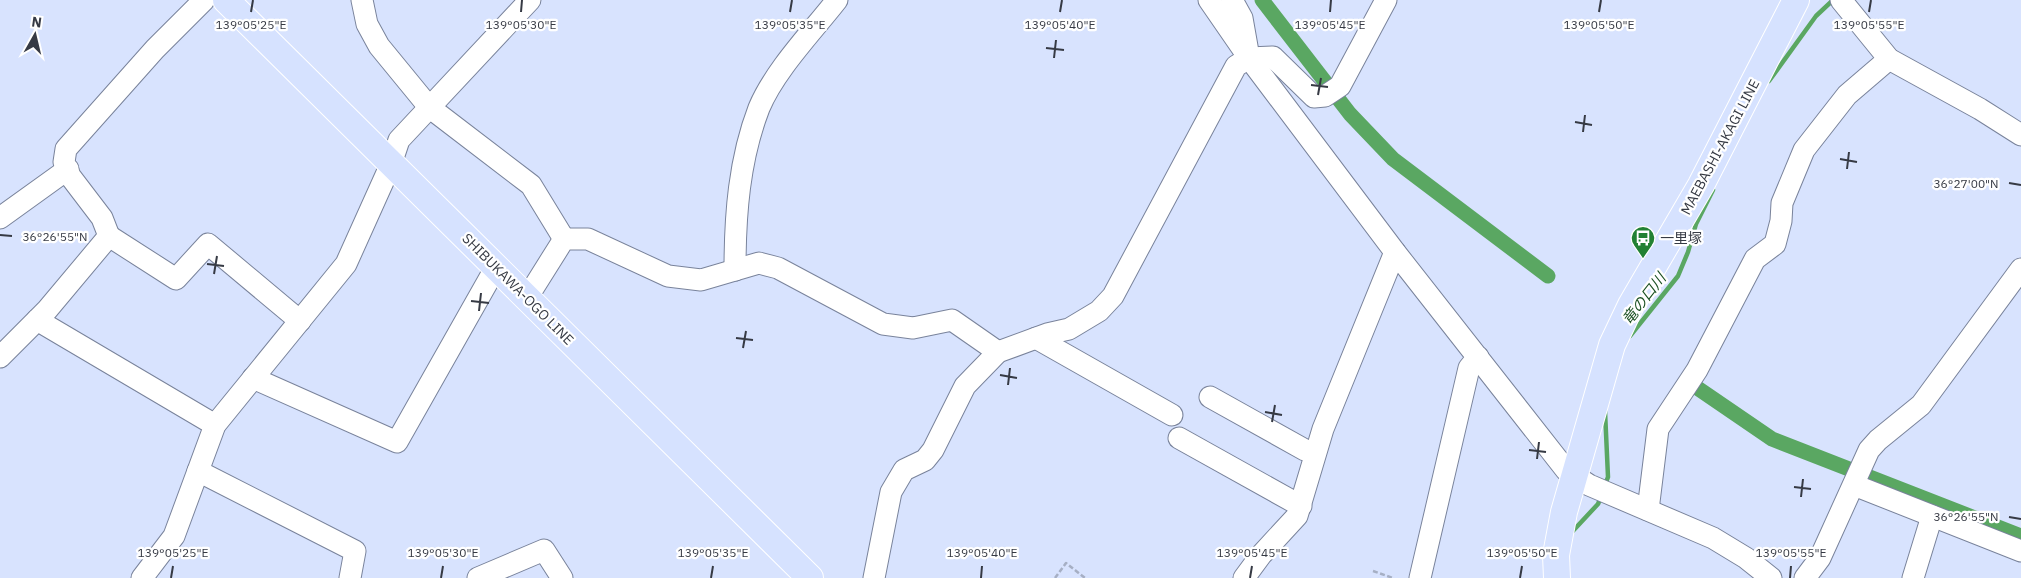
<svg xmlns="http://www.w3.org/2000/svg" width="2021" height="578" font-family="'IBM Plex Sans','Noto Sans JP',sans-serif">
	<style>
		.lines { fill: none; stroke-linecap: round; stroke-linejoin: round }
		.stream { stroke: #5aa762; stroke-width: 4.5 }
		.canal { stroke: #5aa762; stroke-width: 15 }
		.minor-casing { stroke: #79839b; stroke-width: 23 }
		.major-casing { stroke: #fff; stroke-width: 28 }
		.path { stroke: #a6afc4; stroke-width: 2.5; stroke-dasharray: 5 2.5; stroke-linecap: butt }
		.minor { stroke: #fff; stroke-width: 21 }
		.major { stroke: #d6e2ff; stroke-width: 26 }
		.ticks { fill: none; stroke: #363a44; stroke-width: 2 }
		.labels { text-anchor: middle; stroke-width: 4.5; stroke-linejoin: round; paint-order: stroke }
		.street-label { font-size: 14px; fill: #363a44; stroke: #fff }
		.poi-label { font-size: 14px; fill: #363a44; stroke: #fff; text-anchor: start }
		.water-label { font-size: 15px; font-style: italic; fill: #1c5123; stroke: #fff }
		.ticks-label { font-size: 12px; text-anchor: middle; fill: #363a44; stroke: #fff; stroke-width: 4.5; stroke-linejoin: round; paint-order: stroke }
	</style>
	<rect width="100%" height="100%" fill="#d8e3fe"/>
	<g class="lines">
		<g class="stream">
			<polyline points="1769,81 1816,16 1833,0"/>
			<polyline points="1630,336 1678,276 1688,252 1696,224 1713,190"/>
			<polyline points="1605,411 1608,477 1605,485"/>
			<polyline points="1571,533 1598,504 1601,497"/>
		</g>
		<g class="canal">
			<polyline points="1262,0 1350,114 1393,159 1548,276"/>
			<polyline points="1693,385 1772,439 2021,536"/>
		</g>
		<g class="minor-casing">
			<g id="minor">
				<polyline points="362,0 367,24 379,46 429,107 531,185 564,239"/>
				<polyline points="1209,0 1249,58 1395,252 1566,470 1589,485 1713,538 1746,558 1771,578"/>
				<polyline points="1232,0 1242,18 1248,52"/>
				<polyline points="1841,0 1889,59 1980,109 2021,135"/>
				<polyline points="0,218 68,169"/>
				<polyline points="109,236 176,279 208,244 300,321"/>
				<path d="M735 270C735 215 739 160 759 108 775 70 812 32 837 0"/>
				<polyline points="527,298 564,239 588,239 668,276 701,280 759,263 778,268 883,324 913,328 952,320 998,352"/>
				<polyline points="37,320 215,425"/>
				<polyline points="1036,338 1172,415"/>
				<polyline points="0,357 47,310 109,236 102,218 70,176 64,162 66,149 155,49 204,0"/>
				<polyline points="253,378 397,442 496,267"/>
				<polyline points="1210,397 1305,450 1315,453"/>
				<polyline points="1179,438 1301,506"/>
				<polyline points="198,471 355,551 350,578"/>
				<polyline points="1854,485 2021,551"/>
				<polyline points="1648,510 1658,429 1697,370 1755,259 1775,244 1781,221 1782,203 1804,150 1847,95 1889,59"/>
				<polyline points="142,578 174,536 215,425 346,264 391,164 399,140 530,0"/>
				<polyline points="478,578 544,550 562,578"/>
				<polyline points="874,578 891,492 904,470 925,460 933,450 965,386 998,352 1047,334 1069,329 1099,311 1113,296 1236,66 1249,58 1273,57 1314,97 1325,96 1340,86 1386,0"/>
				<polyline points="1244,578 1261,555 1297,516 1323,429 1395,252"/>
				<polyline points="1420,578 1469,368 1478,357"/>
				<polyline points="1805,578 1820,558 1869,450 1878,440 1921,405 2021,269"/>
				<polyline points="1913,578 1932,516"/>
			</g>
		</g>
		<g class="major-casing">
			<g id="major">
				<polyline points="226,0 810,578"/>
				<polyline points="1557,578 1556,555 1564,512 1612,345 1631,305 1701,185 1796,0"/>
			</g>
		</g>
		<g class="path">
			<polyline points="1373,571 1393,578"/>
			<polyline points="1055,578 1066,563 1085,578"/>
		</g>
		<use href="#minor" class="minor"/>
		<use href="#major" class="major"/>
	</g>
	<path class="ticks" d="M251 12 253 0M521 12 522 0M790 12 792 0M1060 12 1062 0M1330 12 1331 0M1599 12 1601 0M1869 12 1871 0M1046 48 1064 50M1054 58 1056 40M1311 85 1328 87M1318 95 1321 78M1575 122 1592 125M1583 132 1585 115M1840 159 1857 162M1847 169 1849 152M2009 183 2021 185M0 235 12 236M207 264 224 266M214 274 217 256M471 301 489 303M479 311 481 293M736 338 753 340M743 348 746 331M1000 375 1017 378M1008 385 1010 368M1265 412 1282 415M1272 422 1275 405M1529 450 1546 452M1537 459 1539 442M1794 487 1811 489M1801 497 1803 479M2009 517 2021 519M171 578 173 566M441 578 443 566M711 578 713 566M981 578 982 566M1250 578 1252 566M1520 578 1522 566M1790 578 1791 566"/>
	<defs>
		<g id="bus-pin" transform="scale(1.25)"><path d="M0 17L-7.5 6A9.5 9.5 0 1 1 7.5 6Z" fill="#228133" stroke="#fff"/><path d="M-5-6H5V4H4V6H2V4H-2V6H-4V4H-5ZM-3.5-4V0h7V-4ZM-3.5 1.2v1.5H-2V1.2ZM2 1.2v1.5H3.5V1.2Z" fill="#fff"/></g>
	</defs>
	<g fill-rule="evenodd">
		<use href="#bus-pin" x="1643" y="238"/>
	</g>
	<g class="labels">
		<g class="street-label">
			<text transform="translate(1720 147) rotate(-62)" y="5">MAEBASHI-AKAGI LINE</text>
			<text transform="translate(518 289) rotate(45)" y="5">SHIBUKAWA-OGO LINE</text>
		</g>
		<g class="poi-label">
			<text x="1660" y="243">一里塚</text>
		</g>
		<g class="water-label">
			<text transform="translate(1644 299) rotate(-52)" y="5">竜の口川</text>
		</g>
	</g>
	<g class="ticks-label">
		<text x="251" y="29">139°05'25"E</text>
		<text x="521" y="29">139°05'30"E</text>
		<text x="790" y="29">139°05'35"E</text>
		<text x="1060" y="29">139°05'40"E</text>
		<text x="1330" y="29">139°05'45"E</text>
		<text x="1599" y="29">139°05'50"E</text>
		<text x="1869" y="29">139°05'55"E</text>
		<text x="1966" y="188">36°27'00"N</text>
		<text x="55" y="241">36°26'55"N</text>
		<text x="1966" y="521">36°26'55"N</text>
		<text x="173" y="557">139°05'25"E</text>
		<text x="443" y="557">139°05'30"E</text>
		<text x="713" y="557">139°05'35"E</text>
		<text x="982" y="557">139°05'40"E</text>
		<text x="1252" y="557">139°05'45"E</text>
		<text x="1522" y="557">139°05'50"E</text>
		<text x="1791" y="557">139°05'55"E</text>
	</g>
	<g transform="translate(35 35) rotate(8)" stroke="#ffffff" stroke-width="4" paint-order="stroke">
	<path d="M0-4L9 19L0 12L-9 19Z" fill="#363a44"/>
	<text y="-8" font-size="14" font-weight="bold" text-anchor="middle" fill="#363a44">N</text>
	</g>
</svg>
